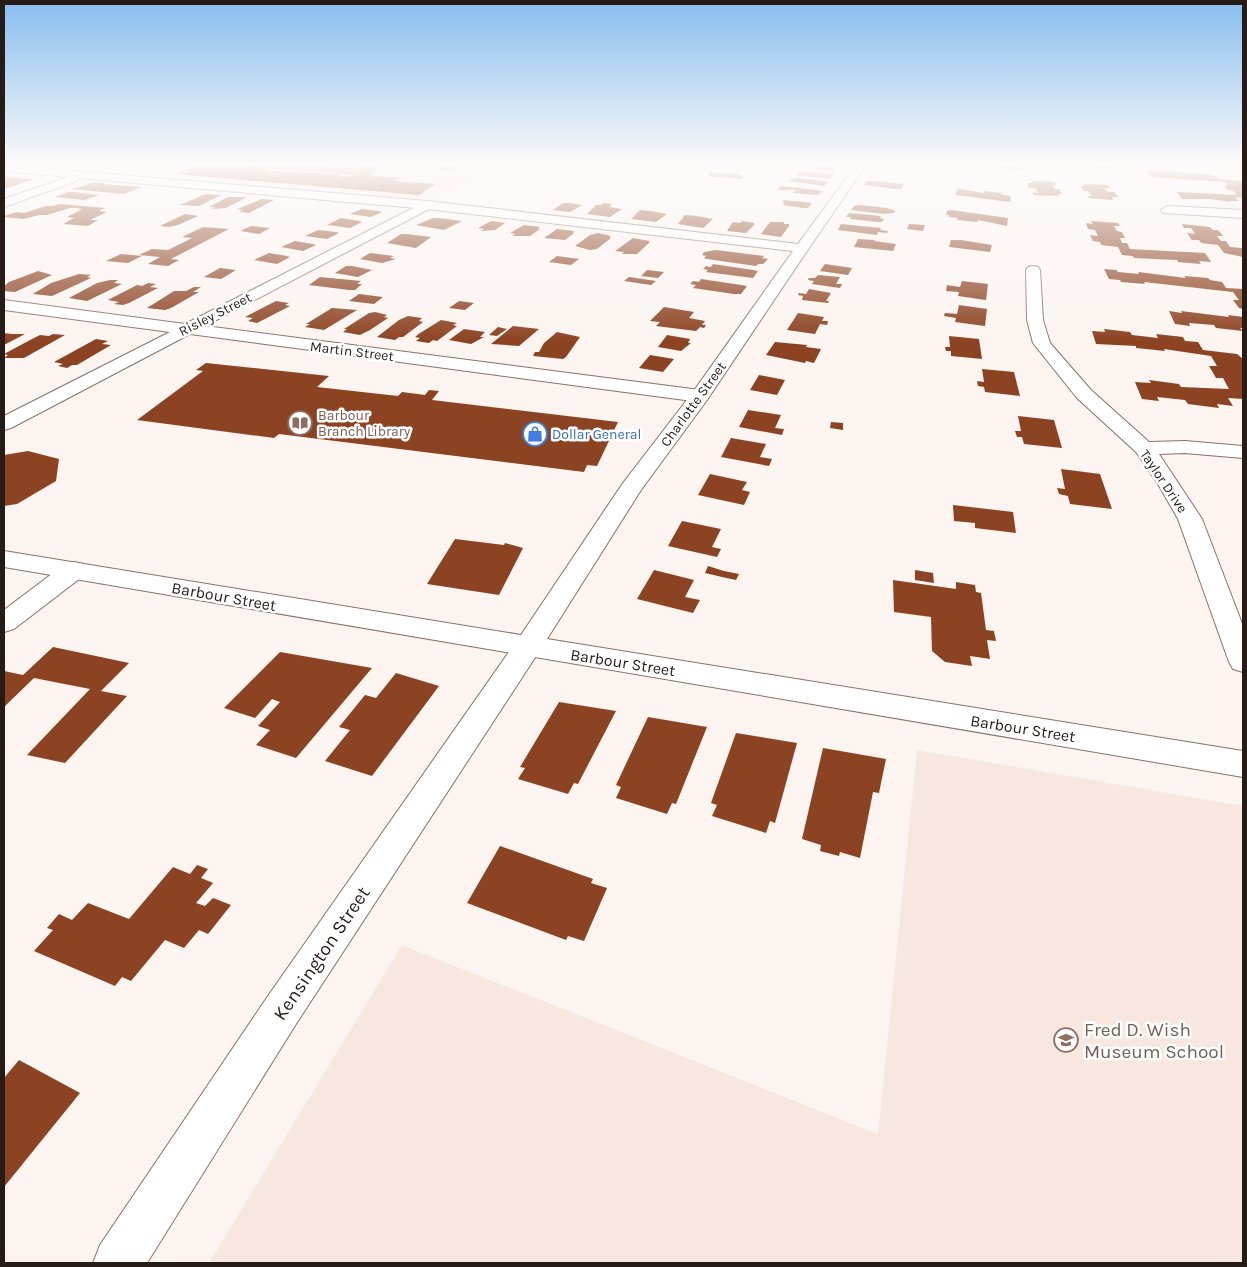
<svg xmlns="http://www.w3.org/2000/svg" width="1247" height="1267" font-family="Karla,sans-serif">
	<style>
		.built { fill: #f7e7e0 }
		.building { fill: #8c4321; fill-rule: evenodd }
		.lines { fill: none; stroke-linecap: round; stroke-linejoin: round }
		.minor-casing { stroke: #8c7065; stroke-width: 2 }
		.tertiary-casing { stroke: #8c7065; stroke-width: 2 }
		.minor { fill: #fff; fill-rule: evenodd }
		.tertiary { fill: #fff; fill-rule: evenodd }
		.labels { text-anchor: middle; stroke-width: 5; stroke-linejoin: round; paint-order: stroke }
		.far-street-label { font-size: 14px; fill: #261b17; stroke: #fff }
		.far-education-label { font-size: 14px; fill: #785e54; stroke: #fff; text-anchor: start }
		.far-shop-label { font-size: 14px; fill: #366cbe; stroke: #fff; text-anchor: start }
		.street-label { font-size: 16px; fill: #261b17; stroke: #fff }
		.near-street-label { font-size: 19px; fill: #261b17; stroke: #fff }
		.near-education-label { font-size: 19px; fill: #785e54; stroke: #fff; text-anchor: start }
	</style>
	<rect width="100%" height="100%" fill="#fbf4f1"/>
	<g class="built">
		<polygon points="191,165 498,165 504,172 426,198 167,175"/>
		<polygon points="917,750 1243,806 1243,1263 209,1263 402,945 878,1134"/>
	</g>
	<g class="building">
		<path d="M198 165H276L355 168 351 171H355L359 167H378L371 176 401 178 395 181 435 184 419 195 175 174ZM270 169 327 172 352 175 348 177 337 176 341 174 267 171Z"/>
		<polygon points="443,165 476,165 474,167 458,167 455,171 438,170"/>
		<polygon points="816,165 836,165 832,171 812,169"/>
		<polygon points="994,165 1020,165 1024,170 997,168"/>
		<polygon points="1092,165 1109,165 1115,169 1097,169"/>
		<polygon points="1153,170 1206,174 1216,176 1219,179 1242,181 1243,198 1235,197 1239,201 1230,201 1231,202 1210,199 1182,199 1177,192 1237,195 1233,191 1228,190 1224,186 1228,186 1225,182 1150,177 1146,171 1155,172"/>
		<polygon points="801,171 822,173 834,174 831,179 797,175"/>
		<polygon points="710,172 737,173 737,175 742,175 743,179 708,176"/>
		<polygon points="4,176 7,177 35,179 4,189"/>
		<polygon points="795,178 816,180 828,182 824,186 788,181"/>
		<polygon points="867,181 871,181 904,184 901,189 896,189 864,185"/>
		<polygon points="1032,181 1055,182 1056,185 1052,185 1055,189 1059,189 1062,194 1057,194 1059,196 1034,195 1032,192 1038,193 1036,188 1029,188 1027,183 1033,183"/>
		<polygon points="92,183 106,183 103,184 142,187 123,194 72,189"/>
		<polygon points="1084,184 1108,185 1110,188 1104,188 1108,192 1114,192 1118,197 1112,197 1113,200 1089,198 1087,196 1092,196 1088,191 1084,191 1081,186 1085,186"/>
		<polygon points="781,186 817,190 822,191 818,195 793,193 796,190 777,190"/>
		<polygon points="958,189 984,193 984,191 1002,193 1002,195 1011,196 1010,202 955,195"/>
		<polygon points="68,192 74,192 99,195 84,200 55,197"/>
		<polygon points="206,194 221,195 199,206 180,205"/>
		<polygon points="228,197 247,197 226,208 212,209 215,207 209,207"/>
		<polygon points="262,199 274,200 249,213 239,212 243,210 237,209"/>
		<polygon points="784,200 812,203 808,208 803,208 783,205 785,203 782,202"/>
		<polygon points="563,203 569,203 582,205 570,212 553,210"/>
		<polygon points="604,203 612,204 609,207 622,209 610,217 587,214 596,205 601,205"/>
		<polygon points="60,204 105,208 99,211 107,212 90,220 98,220 88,226 63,224 74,218 67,217 82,209 76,208 70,208 47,215 40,215 23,219 4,217 4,216 16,212 24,213 46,206 53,206"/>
		<polygon points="859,205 887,208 895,211 894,213 884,214 851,210 854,206"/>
		<polygon points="362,209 379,211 382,212 371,217 350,214"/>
		<polygon points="640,210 651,211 667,214 656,222 631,219"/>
		<polygon points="951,210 1008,218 1007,226 978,220 977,222 957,220 958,218 949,217 949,215 946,215 947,211"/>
		<polygon points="849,213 881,216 880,218 884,219 882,222 878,222 850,219 851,217 846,217"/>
		<polygon points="185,214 198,216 178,225 169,227 160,226"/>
		<polygon points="685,215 697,216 713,219 703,228 678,224"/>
		<polygon points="341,218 359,221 362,222 350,228 327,225"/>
		<polygon points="433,218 438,218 462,221 444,230 416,225"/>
		<polygon points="491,221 505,223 495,230 480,231 484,229 478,228"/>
		<polygon points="742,221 754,223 754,225 746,233 727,231 733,222 740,223"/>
		<polygon points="1091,221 1118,223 1120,226 1114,226 1117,231 1122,232 1125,238 1120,238 1122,243 1127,243 1130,249 1205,253 1211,262 1199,261 1201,264 1178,262 1177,260 1134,258 1133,256 1122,255 1118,247 1101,245 1100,242 1093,241 1090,235 1098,236 1095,230 1088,229 1086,223 1093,224"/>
		<polygon points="770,222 784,222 784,224 789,224 789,226 781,237 761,234"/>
		<polygon points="841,224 881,228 880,230 888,231 887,233 878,232 877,235 838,230"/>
		<polygon points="909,224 925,225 923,231 907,229"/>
		<polygon points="1182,224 1210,227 1213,230 1218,230 1223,236 1217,236 1221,241 1226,241 1230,247 1243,248 1243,257 1224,253 1218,245 1201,243 1199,240 1192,240 1187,233 1195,234 1191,228 1184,228"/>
		<polygon points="524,225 540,227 538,229 540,229 530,236 512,236 515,234 510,233"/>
		<polygon points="251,226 270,228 259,234 240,231"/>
		<polygon points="203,227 229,229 171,259 179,260 168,266 148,264 160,257 139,255 152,249 168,250 192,238 182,237"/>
		<polygon points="557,229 574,231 573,233 574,233 565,240 544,238"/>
		<polygon points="318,230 336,232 339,233 327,239 305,236"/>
		<polygon points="598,233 611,236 609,237 611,238 597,249 590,250 575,246 590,235"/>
		<polygon points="401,234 406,234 431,237 416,248 387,243"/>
		<polygon points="633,238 650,241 648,242 650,242 637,254 622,254 624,252 615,251"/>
		<polygon points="858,239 875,240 874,241 896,244 893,251 854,247"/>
		<polygon points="951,240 961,240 992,245 990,252 949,247"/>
		<polygon points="295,241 313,244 316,245 303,251 281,247"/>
		<polygon points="716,250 764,256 762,258 768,259 763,264 758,264 756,266 707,259 704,258 706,256 702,255 704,252"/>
		<polygon points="269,253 287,256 290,257 277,264 254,260"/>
		<polygon points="370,253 394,256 390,258 396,259 382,263 360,259"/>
		<polygon points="121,254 142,256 128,263 106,261"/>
		<polygon points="557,256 579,259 571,265 549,262"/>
		<polygon points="713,264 753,270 758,271 753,278 706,272 708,270 703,269 706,266 711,267"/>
		<polygon points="825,264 852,268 848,275 820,271"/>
		<polygon points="346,266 352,266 372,270 358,277 335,273"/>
		<polygon points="220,268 236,270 221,279 204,277"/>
		<polygon points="1104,269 1116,270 1118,272 1139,274 1138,272 1186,278 1184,276 1208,278 1210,280 1222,282 1226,288 1243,289 1243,309 1239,308 1233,300 1239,300 1233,292 1144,282 1145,284 1121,282 1120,280 1109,279"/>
		<polygon points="647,270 664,272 658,278 641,276"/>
		<polygon points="38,271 52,275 15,292 4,291 6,290 4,290 4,286 9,282"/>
		<polygon points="79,274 91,275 87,277 91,278 52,296 33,294 51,283"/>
		<polygon points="818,275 840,277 836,284 842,284 840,288 812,284 814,281 808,280 809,278 815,278"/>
		<polygon points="320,277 361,281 357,284 362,284 355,290 349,290 309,285"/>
		<polygon points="629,277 656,281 651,285 624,281"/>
		<polygon points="701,279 741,285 747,286 741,294 734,294 693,288 696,285 690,284 693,281 699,282"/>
		<polygon points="110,280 118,280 114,283 122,284 87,301 69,298 97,283"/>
		<polygon points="962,281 988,284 986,300 958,296 959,292 946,291 947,285 960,287"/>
		<polygon points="148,283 156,284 150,287 158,288 129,303 123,305 114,304 119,302 108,300 137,285 142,286"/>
		<polygon points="194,287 201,287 193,292 199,292 171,308 165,310 147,308 174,291 186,291"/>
		<polygon points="809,289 831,293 826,301 829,301 828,303 802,300 803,296 798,295 799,293 806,294"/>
		<polygon points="359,294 383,297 374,304 349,301"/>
		<polygon points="276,301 289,303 285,305 290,306 257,323 248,321 253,318 245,317"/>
		<polygon points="459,301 474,303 465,310 449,308"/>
		<polygon points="959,305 987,309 985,326 955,322 956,318 944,316 945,313 957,314"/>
		<polygon points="664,307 694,312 689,318 705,321 702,325 706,325 704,328 700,327 696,331 656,326 660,322 650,321"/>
		<polygon points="332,308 357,310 324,330 305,327 310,324 306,324"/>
		<polygon points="1169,311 1182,313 1181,311 1229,317 1228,315 1243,317 1243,328 1240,328 1243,331 1216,328 1214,325 1189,323 1190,326 1175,324"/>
		<polygon points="375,312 387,315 384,317 388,318 370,330 360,335 343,332 347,329 344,329 369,313"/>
		<polygon points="798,313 824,317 822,321 828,321 827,325 820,324 815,334 787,330"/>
		<polygon points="408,316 422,318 419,321 423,322 403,337 399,337 395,340 377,337 399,320"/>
		<polygon points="441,320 457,323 453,325 457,326 437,341 433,340 429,343 416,341 420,338 415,337 420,333"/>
		<polygon points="513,326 539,329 519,346 491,344"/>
		<polygon points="498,327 507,329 497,336 489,335"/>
		<polygon points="464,329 485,332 480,337 484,337 471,344 449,340"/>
		<polygon points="1104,329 1130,332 1132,335 1158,338 1156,334 1183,337 1185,341 1198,342 1203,350 1237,354 1243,359 1243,399 1228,398 1233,406 1217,404 1219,408 1188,404 1185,400 1157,397 1159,401 1142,399 1135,382 1151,383 1149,380 1179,384 1181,387 1229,389 1223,378 1216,378 1209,366 1217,366 1211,356 1164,349 1165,351 1136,348 1136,346 1096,344 1092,331 1105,332"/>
		<polygon points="557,332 580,337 566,357 563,359 533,356 535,352 539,352 544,343"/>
		<polygon points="4,333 12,334 25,334 4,345"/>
		<polygon points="53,334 65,335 24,358 4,358 8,355 4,354 32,339 40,335 49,336"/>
		<polygon points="667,335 690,339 688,343 691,343 681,351 658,347"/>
		<polygon points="949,336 979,339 982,359 951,356 951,351 946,351 945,347 950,347"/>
		<polygon points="96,339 108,341 102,344 111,345 77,365 72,365 67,368 58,366 63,364 54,362"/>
		<polygon points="775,342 807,345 806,347 821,349 814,363 806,361 805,363 766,355"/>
		<polygon points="650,355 674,359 663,372 639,368"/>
		<polygon points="206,363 329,376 317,387 398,396 402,392 425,395 429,390 439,391 432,400 618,422 597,466 587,465 584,472 279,434 274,438 137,420 203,371 196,370"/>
		<polygon points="982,369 1014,372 1020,396 985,392 984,387 978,386 977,381 984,382"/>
		<polygon points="759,375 785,380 777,395 750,390"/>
		<polygon points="748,410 781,415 775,428 784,429 782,435 739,427"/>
		<polygon points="1018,416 1054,420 1062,448 1024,444 1022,437 1017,437 1015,431 1021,431"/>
		<polygon points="831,422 843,423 843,430 830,428"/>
		<polygon points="731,438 766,444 760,457 772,459 769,466 721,457"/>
		<polygon points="28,451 59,459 56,481 17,504 4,506 4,455"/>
		<polygon points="1061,469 1100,474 1112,509 1070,504 1068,496 1059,494 1057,488 1065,489"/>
		<polygon points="710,474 747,482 742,490 750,492 744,505 698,495"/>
		<polygon points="953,505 1013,512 1016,533 975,528 975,523 954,521"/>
		<polygon points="682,521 721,529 712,547 721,549 717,557 668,546"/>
		<polygon points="455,539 504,545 505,543 523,548 499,595 427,584"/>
		<polygon points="708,566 724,571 739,574 736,580 722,577 705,573"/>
		<polygon points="654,570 694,580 685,597 700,600 693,613 637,599"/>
		<polygon points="915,570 933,573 934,583 915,580"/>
		<polygon points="893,580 956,589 956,582 975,585 976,592 981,593 986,630 994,631 996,641 987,640 990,659 970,656 972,666 945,662 932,651 931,617 894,612"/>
		<polygon points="53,647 129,663 101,691 127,696 65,763 27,755 90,689 34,678 4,707 4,671 23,675"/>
		<polygon points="280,652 372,668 296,758 256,745 270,730 258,726 280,702 272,699 255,718 224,708"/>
		<polygon points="396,673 439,686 372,776 325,761 350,730 339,727 365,695 376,698"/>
		<polygon points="559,702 616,711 578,784 574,783 568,794 518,779 525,768 520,767"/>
		<polygon points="648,717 707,727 676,804 672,803 667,814 616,798 621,787 616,785"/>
		<polygon points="736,733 797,743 775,823 770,821 766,833 712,816 717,805 711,803"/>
		<polygon points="823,748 886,759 879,793 873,792 860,858 840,852 839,856 820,851 821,845 802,839"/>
		<polygon points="500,846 593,879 591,883 607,888 584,941 568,936 566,940 467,903"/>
		<polygon points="197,865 208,869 201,878 213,883 196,903 205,906 213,898 231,905 208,934 199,930 184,948 165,940 131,981 122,977 115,986 34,951 53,930 47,928 59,914 72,920 88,903 129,919 173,867 190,874"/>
		<polygon points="19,1060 80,1093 4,1187 4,1078"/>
	</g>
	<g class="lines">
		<g class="minor-casing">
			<g id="minor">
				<polygon points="856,165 866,165 807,251 797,251 795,248"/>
				<polygon points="427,201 431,202 433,205 431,208 205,326 700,390 707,392 709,396 707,400 700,402 190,334 11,428 4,430 4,416 170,332 4,310 4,300 185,324"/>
				<polygon points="1167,206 1243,210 1243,218 1163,213 1161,210"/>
				<polygon points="1033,266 1038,267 1040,270 1043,320 1050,343 1091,390 1149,442 1185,441 1243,446 1243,458 1185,453 1159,454 1202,519 1243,626 1243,672 1233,669 1229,662 1178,519 1158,484 1136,452 1077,398 1033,343 1027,320 1026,270 1028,267"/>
				<polygon points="74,562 83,564 87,570 83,576 14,629 4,632 4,610 65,564"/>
				<polygon points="528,636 538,639 542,646 538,653 296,1024 147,1263 93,1263 100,1245 268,996 518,639"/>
			</g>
		</g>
		<g class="tertiary-casing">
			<polygon id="tertiary" points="4,165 427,201 807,245 809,248 707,400 641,490 547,639 1243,751 1243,777 4,567 4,551 521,635 623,483 693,392 793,251 427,209 78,178 77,181 4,207 4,199 68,177 4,171"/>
		</g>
		<use href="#minor" class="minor"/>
		<use href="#tertiary" class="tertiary"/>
	</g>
	<linearGradient id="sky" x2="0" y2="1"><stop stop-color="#86bdef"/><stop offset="0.48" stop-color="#fdfaf9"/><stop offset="1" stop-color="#fdfaf9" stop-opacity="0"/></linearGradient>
	<rect width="1247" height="342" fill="url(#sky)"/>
	<defs>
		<g id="library-ring" transform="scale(1.25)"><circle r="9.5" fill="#fff" stroke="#8d6e63" stroke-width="1.5"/><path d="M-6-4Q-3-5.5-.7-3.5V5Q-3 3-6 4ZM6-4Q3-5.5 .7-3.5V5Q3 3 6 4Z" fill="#8d6e63"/></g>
		<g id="shop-ring" transform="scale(1.25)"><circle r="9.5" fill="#fff" stroke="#3f7fe0" stroke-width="1.5"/><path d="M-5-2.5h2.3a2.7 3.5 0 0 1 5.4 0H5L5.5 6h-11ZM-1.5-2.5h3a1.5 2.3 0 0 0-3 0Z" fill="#3f7fe0"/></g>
		<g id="school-ring" transform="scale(1.25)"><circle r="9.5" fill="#fff" stroke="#8d6e63" stroke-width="1.5"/><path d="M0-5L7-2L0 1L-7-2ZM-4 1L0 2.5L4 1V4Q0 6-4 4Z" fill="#8d6e63"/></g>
	</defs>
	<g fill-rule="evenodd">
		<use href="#library-ring" x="300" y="423"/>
		<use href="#shop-ring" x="535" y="434"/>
		<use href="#school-ring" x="1066" y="1040"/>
	</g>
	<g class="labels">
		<g class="far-street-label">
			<text transform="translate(215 314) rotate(-27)" y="5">Risley Street</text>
			<text transform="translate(352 351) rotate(7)" y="5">Martin Street</text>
			<text transform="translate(693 404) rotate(-54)" y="5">Charlotte Street</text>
			<text transform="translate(1164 481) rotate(56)" y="5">Taylor Drive</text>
		</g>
		<g class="far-education-label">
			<text x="318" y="420">Barbour<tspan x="318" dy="16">Branch Library</tspan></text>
		</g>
		<g class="far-shop-label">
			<text x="552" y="439">Dollar General</text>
		</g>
		<g class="street-label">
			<text transform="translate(224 596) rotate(10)" y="6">Barbour Street</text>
			<text transform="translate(623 662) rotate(9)" y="6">Barbour Street</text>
			<text transform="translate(1023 728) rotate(9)" y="6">Barbour Street</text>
		</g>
		<g class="near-street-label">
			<text transform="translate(321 953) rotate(-56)" y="7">Kensington Street</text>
		</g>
		<g class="near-education-label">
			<text x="1084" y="1036">Fred D. Wish<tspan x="1084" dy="22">Museum School</tspan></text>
		</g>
	</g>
	<rect width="1247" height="1267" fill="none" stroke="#261b17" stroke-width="10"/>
</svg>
